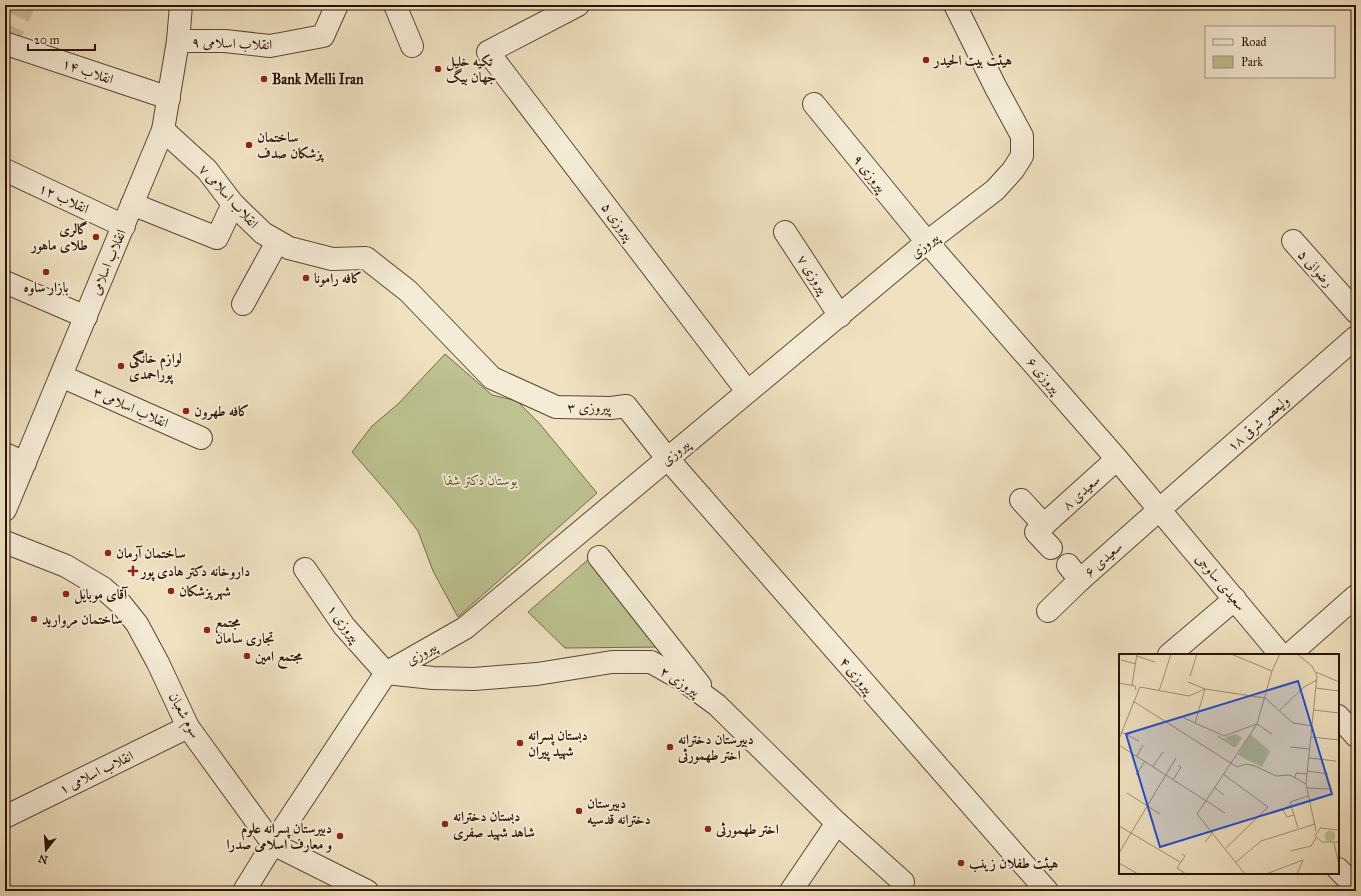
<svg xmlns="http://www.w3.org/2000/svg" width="1361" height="896" font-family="'IM FELL Great Primer',Amiri,serif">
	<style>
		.green { fill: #bdc290; stroke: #746a48 }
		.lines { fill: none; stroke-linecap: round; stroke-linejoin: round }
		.minor-tunnel { stroke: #d2c3a4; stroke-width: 22; stroke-dasharray: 22 11; stroke-linecap: butt }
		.minor-casing { stroke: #5c4730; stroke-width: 24 }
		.minor { stroke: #f5ecd7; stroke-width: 22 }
		.poi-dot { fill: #8f2418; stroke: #f5ecd7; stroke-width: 1.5 }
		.labels { text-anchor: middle; stroke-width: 4; stroke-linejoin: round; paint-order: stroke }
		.street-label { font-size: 14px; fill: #2a1300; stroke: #f5ecd7 }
		.poi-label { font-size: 14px; font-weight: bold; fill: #2a1300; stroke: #f5ecd7; text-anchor: start }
		.park-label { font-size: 14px; font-style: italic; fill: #5d5032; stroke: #f5ecd7 }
		.inset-road { fill: none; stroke: #a18f74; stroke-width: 1 }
		.view { fill: #1d4ed8; fill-opacity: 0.15; stroke: #1d4ed8; stroke-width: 2 }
		.inset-edge { fill: none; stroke: #2a1300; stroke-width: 2 }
	</style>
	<rect width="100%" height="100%" fill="#f0e2c1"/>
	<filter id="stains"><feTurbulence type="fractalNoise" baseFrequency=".005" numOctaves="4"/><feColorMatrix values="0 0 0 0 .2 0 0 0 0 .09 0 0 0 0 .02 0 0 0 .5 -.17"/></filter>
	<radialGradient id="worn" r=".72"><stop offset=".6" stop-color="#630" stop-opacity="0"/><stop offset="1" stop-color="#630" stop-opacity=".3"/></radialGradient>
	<g class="green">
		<polygon points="445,354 492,395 517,401 539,423 597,493 458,617 433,571 418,531 394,500 352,452 372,426 398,404"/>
		<polygon points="590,558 660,647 565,648 528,612"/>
	</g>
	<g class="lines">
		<polyline class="minor-tunnel" points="5,47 24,5"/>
		<g class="minor-casing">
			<g id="minor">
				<polyline points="395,5 412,46"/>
				<polyline points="578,5 488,52 747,391"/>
				<polyline points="178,41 225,41 270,46 323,36 336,7 336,5"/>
				<polyline points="7,44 169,98"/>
				<polyline points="814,104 927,242 1117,459 1281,655"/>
				<polyline points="163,130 207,170 233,204 263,233 289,248 332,259 366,258 408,291 492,378 556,407 611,408 626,406 667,458 1047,891"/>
				<polyline points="5,170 124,226"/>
				<polyline points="132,204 217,238 233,204"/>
				<polyline points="785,232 840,316"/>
				<polyline points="1293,241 1356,312"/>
				<polyline points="5,282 86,317"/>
				<polyline points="243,304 277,242"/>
				<polyline points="61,376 201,438"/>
				<polyline points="5,454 25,463"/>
				<polyline points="1021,500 1044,525"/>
				<polyline points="5,510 163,130 178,41 181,5"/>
				<polyline points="5,542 66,566 103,588 121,604 137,624 158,663 188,727 273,844 367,891"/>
				<polyline points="1051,548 1036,532 1117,459"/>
				<polyline points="599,557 700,685"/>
				<polyline points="1068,565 1080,580"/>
				<polyline points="305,569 344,626 386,673 433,678 474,679 537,674 612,662 651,662 683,680 717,705 837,823 903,882"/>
				<polyline points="1048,611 1080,580 1160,509 1356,337"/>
				<polyline points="1169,655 1235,599"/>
				<polyline points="1289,655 1356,596"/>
				<polyline points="1338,716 1356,736"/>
				<polyline points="5,817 188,727"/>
				<polyline points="1338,869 1356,887"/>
				<polyline points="244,891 273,844 386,673 465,628 927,242 995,190 1013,170 1022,156 1022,136 995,86 955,5"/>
				<polyline points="791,891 837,823"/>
			</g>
		</g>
		<use href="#minor" class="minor"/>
	</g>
	<g class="poi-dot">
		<circle cx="926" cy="60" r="4"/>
		<circle cx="438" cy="69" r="4"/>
		<circle cx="264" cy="79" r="4"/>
		<circle cx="249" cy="145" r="4"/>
		<circle cx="96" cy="237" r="4"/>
		<circle cx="46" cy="272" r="4"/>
		<circle cx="306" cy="278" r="4"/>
		<circle cx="121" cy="366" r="4"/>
		<circle cx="186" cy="411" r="4"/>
		<circle cx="108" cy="553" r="4"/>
		<path d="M131 565h4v4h4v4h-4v4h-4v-4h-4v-4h4z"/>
		<circle cx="171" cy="591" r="4"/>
		<circle cx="66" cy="594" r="4"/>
		<circle cx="34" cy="619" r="4"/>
		<circle cx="207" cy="630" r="4"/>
		<circle cx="247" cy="656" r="4"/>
		<circle cx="520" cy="743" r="4"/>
		<circle cx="670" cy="747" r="4"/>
		<circle cx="579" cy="811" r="4"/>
		<circle cx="445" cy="824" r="4"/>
		<circle cx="708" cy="829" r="4"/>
		<circle cx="340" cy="836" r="4"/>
		<circle cx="961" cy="863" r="4"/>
	</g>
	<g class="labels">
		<g class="street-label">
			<text transform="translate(232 43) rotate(2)" y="5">انقلاب اسلامی ۹</text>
			<text transform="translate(88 71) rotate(19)" y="5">انقلاب ۱۴</text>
			<text transform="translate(870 173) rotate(51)" y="5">پیروزی ۹</text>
			<text transform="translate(229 196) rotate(48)" y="5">انقلاب اسلامی ۷</text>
			<text transform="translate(64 198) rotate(25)" y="5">انقلاب ۱۲</text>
			<text transform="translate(618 221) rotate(53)" y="5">پیروزی ۵</text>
			<text transform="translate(924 245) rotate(-39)" y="5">پیروزی</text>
			<text transform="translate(108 262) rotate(-67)" y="5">انقلاب اسلامی</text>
			<text transform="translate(1316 268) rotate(48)" y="5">رضوانی ۵</text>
			<text transform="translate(813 274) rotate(56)" y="5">پیروزی ۷</text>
			<text transform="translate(1044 375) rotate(49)" y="5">پیروزی ۶</text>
			<text transform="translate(131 407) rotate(24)" y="5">انقلاب اسلامی ۳</text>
			<text x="589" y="412">پیروزی ۳</text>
			<text transform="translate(1258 423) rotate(-41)" y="5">ولیعصر شرقی ۱۸</text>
			<text transform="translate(675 452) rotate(-40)" y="5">پیروزی</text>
			<text transform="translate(1081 492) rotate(-42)" y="5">سعیدی ۸</text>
			<text transform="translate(1103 559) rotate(-42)" y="5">سعیدی ۶</text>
			<text transform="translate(1221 582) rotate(50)" y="5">سعیدی ساوجی</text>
			<text transform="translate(344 623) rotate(52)" y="5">پیروزی ۱</text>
			<text transform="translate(421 653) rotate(-30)" y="5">پیروزی</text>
			<text transform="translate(857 675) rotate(49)" y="5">پیروزی ۴</text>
			<text transform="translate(680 681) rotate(32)" y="5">پیروزی ۲</text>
			<text transform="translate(185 715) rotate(61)" y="5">سوم شعبان</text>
			<text transform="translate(96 772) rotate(-26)" y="5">انقلاب اسلامی ۱</text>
		</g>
		<g class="poi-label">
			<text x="934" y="65">هیئت بیت الحیدر</text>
			<text x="446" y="66">تکیه خلیل<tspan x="446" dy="16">جهان بیگ</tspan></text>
			<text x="272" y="84">Bank Melli Iran</text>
			<text x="257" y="142">ساختمان<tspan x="257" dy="16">پزشکان صدف</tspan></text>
			<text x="88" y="234" text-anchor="end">گالری<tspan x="88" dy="16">طلای ماهور</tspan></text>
			<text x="314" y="283">کافه رامونا</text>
			<text x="46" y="292" text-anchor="middle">بازار ساوه</text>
			<text x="129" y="363">لوازم خانگی<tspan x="129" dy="16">پوراحمدی</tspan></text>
			<text x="194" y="416">کافه طهرون</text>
			<text x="116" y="558">ساختمان آرمان</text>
			<text x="141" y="576">داروخانه دکتر هادی پور</text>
			<text x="179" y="596">شهر پزشکان</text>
			<text x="74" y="599">آقای موبایل</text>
			<text x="42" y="624">ساختمان مروارید</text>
			<text x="215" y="627">مجتمع<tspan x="215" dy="16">تجاری سامان</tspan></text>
			<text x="255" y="661">مجتمع امین</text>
			<text x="528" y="740">دبستان پسرانه<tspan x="528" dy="16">شهید پیران</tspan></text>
			<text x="678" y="744">دبیرستان دخترانه<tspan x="678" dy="16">اختر طهمورثی</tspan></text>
			<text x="587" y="808">دبیرستان<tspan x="587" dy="16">دخترانه قدسیه</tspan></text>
			<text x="453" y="821">دبستان دخترانه<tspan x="453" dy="16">شاهد شهید صفری</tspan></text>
			<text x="332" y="833" text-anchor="end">دبیرستان پسرانه علوم<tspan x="332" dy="16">و معارف اسلامی صدرا</tspan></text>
			<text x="716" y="834">اختر طهمورثی</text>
			<text x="969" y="868">هیئت طفلان زینب</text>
		</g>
		<g class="park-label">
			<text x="481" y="485">بوستان دکتر شفا</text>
		</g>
	</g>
	<g transform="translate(1119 654)">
		<rect width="220" height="220" fill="#f0e2c1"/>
		<path d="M117 80 123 84 117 93 105 84ZM131 80 151 97 143 113 119 101ZM205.5 182a5.5 5.5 0 1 1 11 0a5.5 5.5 0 1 1-11 0Z" fill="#bdc290"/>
		<path class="inset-road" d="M112 0 153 17M178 0 193 12 198 22 187 130 197 177M18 2 36 8M2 6 17 10M197 18 220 28M71 22 78 0M69 28 86 35 76 69M0 29 16 32 17 36M13 31 18 0M197 34 220 37M40 37 52 0M14 47 118 113 127 110 136 112 157 122 171 121 187 130M161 56 185 33 198 26M195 56 220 59M65 64 105 82 138 70 153 80M2 78 20 87M99 82 116 93M192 83 220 86M0 85 21 33 70 42 86 35 146 44 174 69 193 72M0 91 106 159M171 93 191 95M18 102 24 91M190 104 217 107M34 112 44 98M189 117 209 120M104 120 149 153 107 194M17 121 26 107M176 124 177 119 188 120M54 126 62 113 59 112M95 133 105 141M188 134 211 135M8 139 41 160M170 152 164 156 168 163 175 161M0 172 61 208M179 174 171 148 189 142M220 176 201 174 196 182 203 188H220M86 188 94 178M215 189 220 211M171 197 192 192 197 184M0 199 57 104M63 200 66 202 58 214 67 220M117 208 142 187 196 170M0 209 19 220M126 220 78 160 138 70 153 17 161 0M147 220 184 206M178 220 184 206"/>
		<path class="view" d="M179 27 213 140 41 193 7 80Z"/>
		<rect width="220" height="220" class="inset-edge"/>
	</g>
	<rect width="1361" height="896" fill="none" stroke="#f0e2c1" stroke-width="20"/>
	<rect x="6" y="6" width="1349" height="884" fill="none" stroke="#2a1300" stroke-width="2"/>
	<rect x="10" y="10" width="1341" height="876" fill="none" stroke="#2a1300"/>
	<rect x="1205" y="26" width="130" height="52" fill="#f5ecd7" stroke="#a49581"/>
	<rect x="1213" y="39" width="20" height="6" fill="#f5ecd7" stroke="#a49581"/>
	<text x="1241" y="46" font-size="12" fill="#2a1300">Road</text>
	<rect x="1213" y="56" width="20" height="12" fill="#bdc290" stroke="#a49581"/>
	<text x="1241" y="66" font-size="12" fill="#2a1300">Park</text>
	<g transform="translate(46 850) rotate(197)" stroke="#f5ecd7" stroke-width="3" paint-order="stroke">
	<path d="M0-3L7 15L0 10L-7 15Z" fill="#2a1300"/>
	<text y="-6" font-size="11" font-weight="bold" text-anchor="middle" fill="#2a1300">N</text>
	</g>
	<path d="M28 44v6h67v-6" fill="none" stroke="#2a1300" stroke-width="2"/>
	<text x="34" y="44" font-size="12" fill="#2a1300" stroke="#f5ecd7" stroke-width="3" paint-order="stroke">20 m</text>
	<rect width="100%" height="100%" filter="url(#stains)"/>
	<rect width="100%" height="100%" fill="url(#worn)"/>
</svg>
